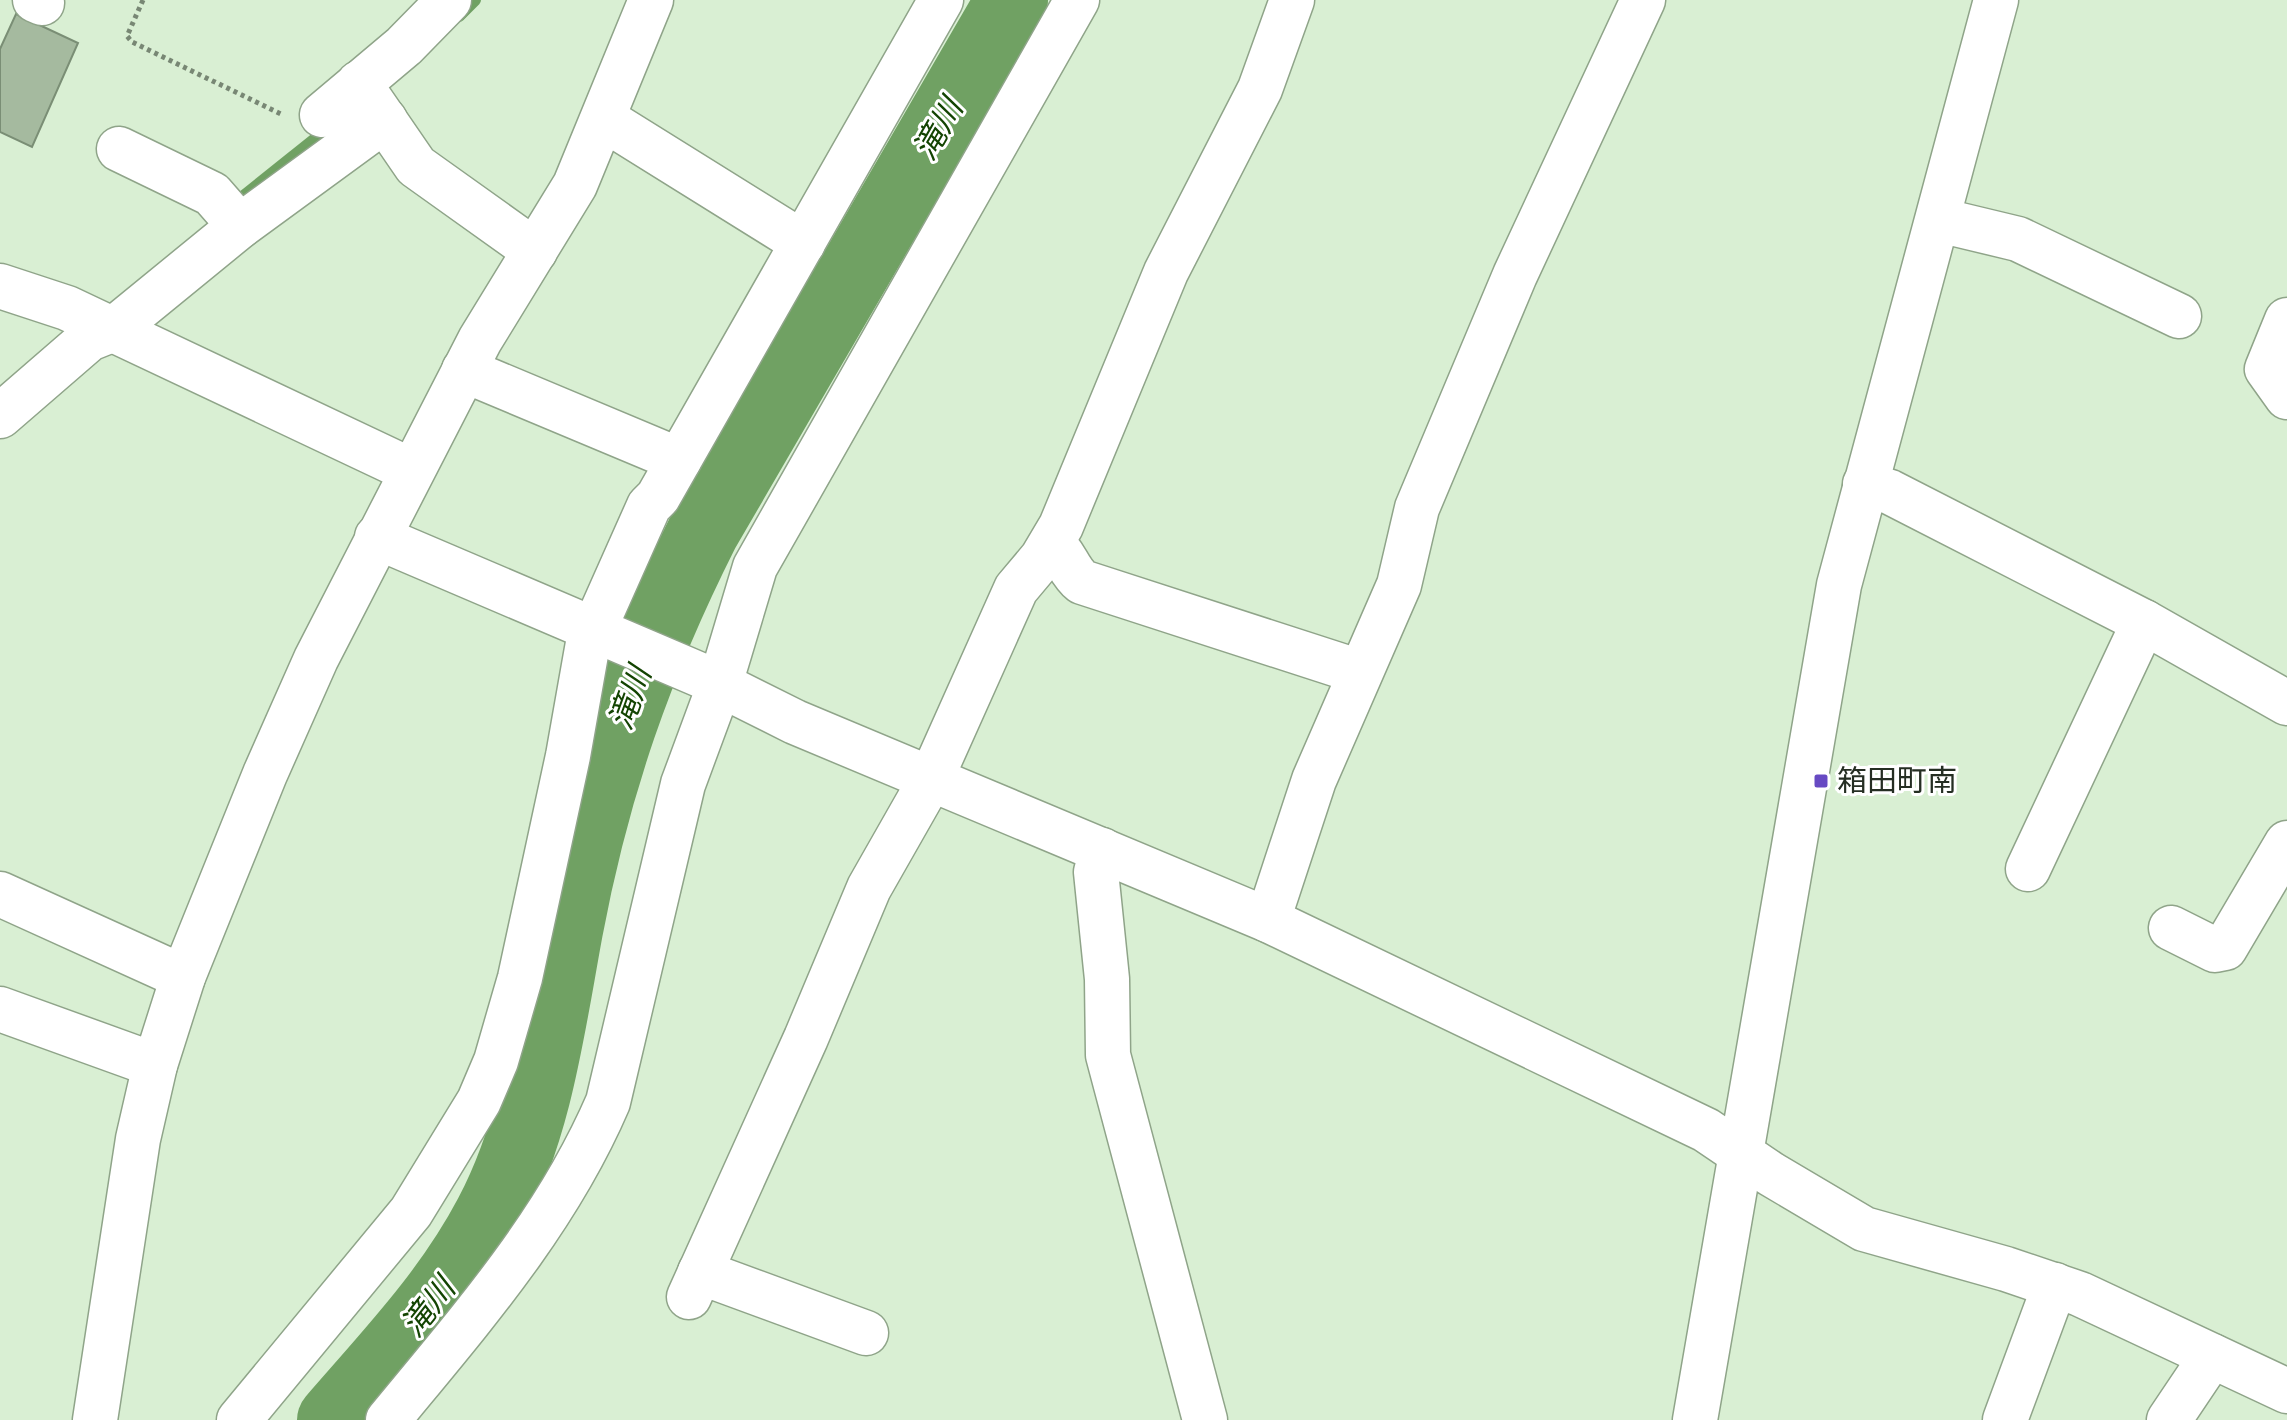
<svg xmlns="http://www.w3.org/2000/svg" width="2287" height="1420" font-family="Mulish,'Noto Sans JP',sans-serif">
	<style>
		.lines { fill: none; stroke-linecap: round; stroke-linejoin: round }
		.stream { stroke: #70a163; stroke-width: 12 }
		.river { stroke: #70a163; stroke-width: 72 }
		.building { fill: #a5ba9f; stroke: #7a8e75; stroke-width: 2 }
		.minor-casing { stroke: #8fa489; stroke-width: 47 }
		.path { stroke: #788774; stroke-width: 5; stroke-dasharray: 4 4; stroke-linecap: butt }
		.minor { stroke: #fff; stroke-width: 44 }
		.poi-dot { fill: #674ac3; stroke: #fff; stroke-width: 3 }
		.labels { text-anchor: middle; stroke-width: 6; stroke-linejoin: round; paint-order: stroke }
		.poi-label { font-size: 30px; fill: #252e23; stroke: #fff; text-anchor: start }
		.water-label { font-size: 32px; font-style: italic; fill: #134402; stroke: #fff }
	</style>
	<rect width="100%" height="100%" fill="#d9efd3"/>
	<g class="lines">
		<g class="stream">
			<polyline points="459,16 475,0"/>
			<polyline points="235,203 330,127"/>
		</g>
		<path class="river" d="M333 1420C390 1354 449 1293 490 1215 537 1126 549 1027 567 930 594 786 637 663 703 532L1012 0"/>
	</g>
	<polygon class="building" points="16,14 78,43 32,147 0,132 0,49"/>
	<g class="lines">
		<g class="minor-casing">
			<g id="minor">
				<polyline points="35,0 42,3"/>
				<polyline points="359,83 416,166 535,251"/>
				<polyline points="322,115 404,46 449,0"/>
				<polyline points="604,119 803,243"/>
				<polyline points="119,149 212,194 240,226"/>
				<polyline points="1939,220 2018,239 2179,316"/>
				<polyline points="0,286 67,308 410,470"/>
				<polyline points="2287,320 2267,369 2287,397"/>
				<polyline points="464,370 679,460"/>
				<polyline points="0,416 89,339 114,329 240,226 385,120"/>
				<polyline points="1865,484 1890,492 2144,622 2287,703"/>
				<polyline points="377,537 705,677 795,722 1268,920 1706,1130 1771,1174 1864,1229 2006,1269 2080,1294 2287,1391"/>
				<path d="M1052 543C1066 554 1068 571 1082 582L1360 672"/>
				<polyline points="1102,850 1096,872 1107,979 1108,1055 1205,1420"/>
				<polyline points="2028,869 2144,622"/>
				<polyline points="0,894 183,977"/>
				<polyline points="1268,920 1314,780 1399,585 1417,508 1515,275 1643,0"/>
				<polyline points="2171,928 2215,950 2225,948 2287,843"/>
				<polyline points="0,1009 155,1065"/>
				<polyline points="700,1272 866,1333"/>
				<polyline points="689,1297 806,1038 869,888 931,779 1016,589 1042,558 1061,526 1166,272 1260,89 1292,0"/>
				<polyline points="95,1420 138,1139 155,1065 183,977 265,774 316,659 480,340 575,185 651,0"/>
				<polyline points="239,1420 411,1212 479,1101 496,1061 520,978 568,756 588,643 649,506 658,497 941,0"/>
				<path d="M388 1420C471 1319 556 1223 608 1102L683 784 720 684 755 567 1077 0"/>
				<polyline points="1695,1420 1839,585 1996,0"/>
				<polyline points="2005,1420 2055,1285"/>
				<polyline points="2169,1420 2212,1356"/>
			</g>
		</g>
		<polyline class="path" points="143,0 127,36 132,42 281,114"/>
		<use href="#minor" class="minor"/>
	</g>
	<rect class="poi-dot" x="1813" y="773" width="16" height="16" rx="4"/>
	<g class="labels">
		<g class="poi-label">
			<text x="1837" y="791">箱田町南</text>
		</g>
		<g class="water-label">
			<text transform="translate(938 129) rotate(-60)" y="11">滝川</text>
			<text transform="translate(630 698) rotate(-70)" y="11">滝川</text>
			<text transform="translate(428 1307) rotate(-52)" y="11">滝川</text>
		</g>
	</g>
</svg>
